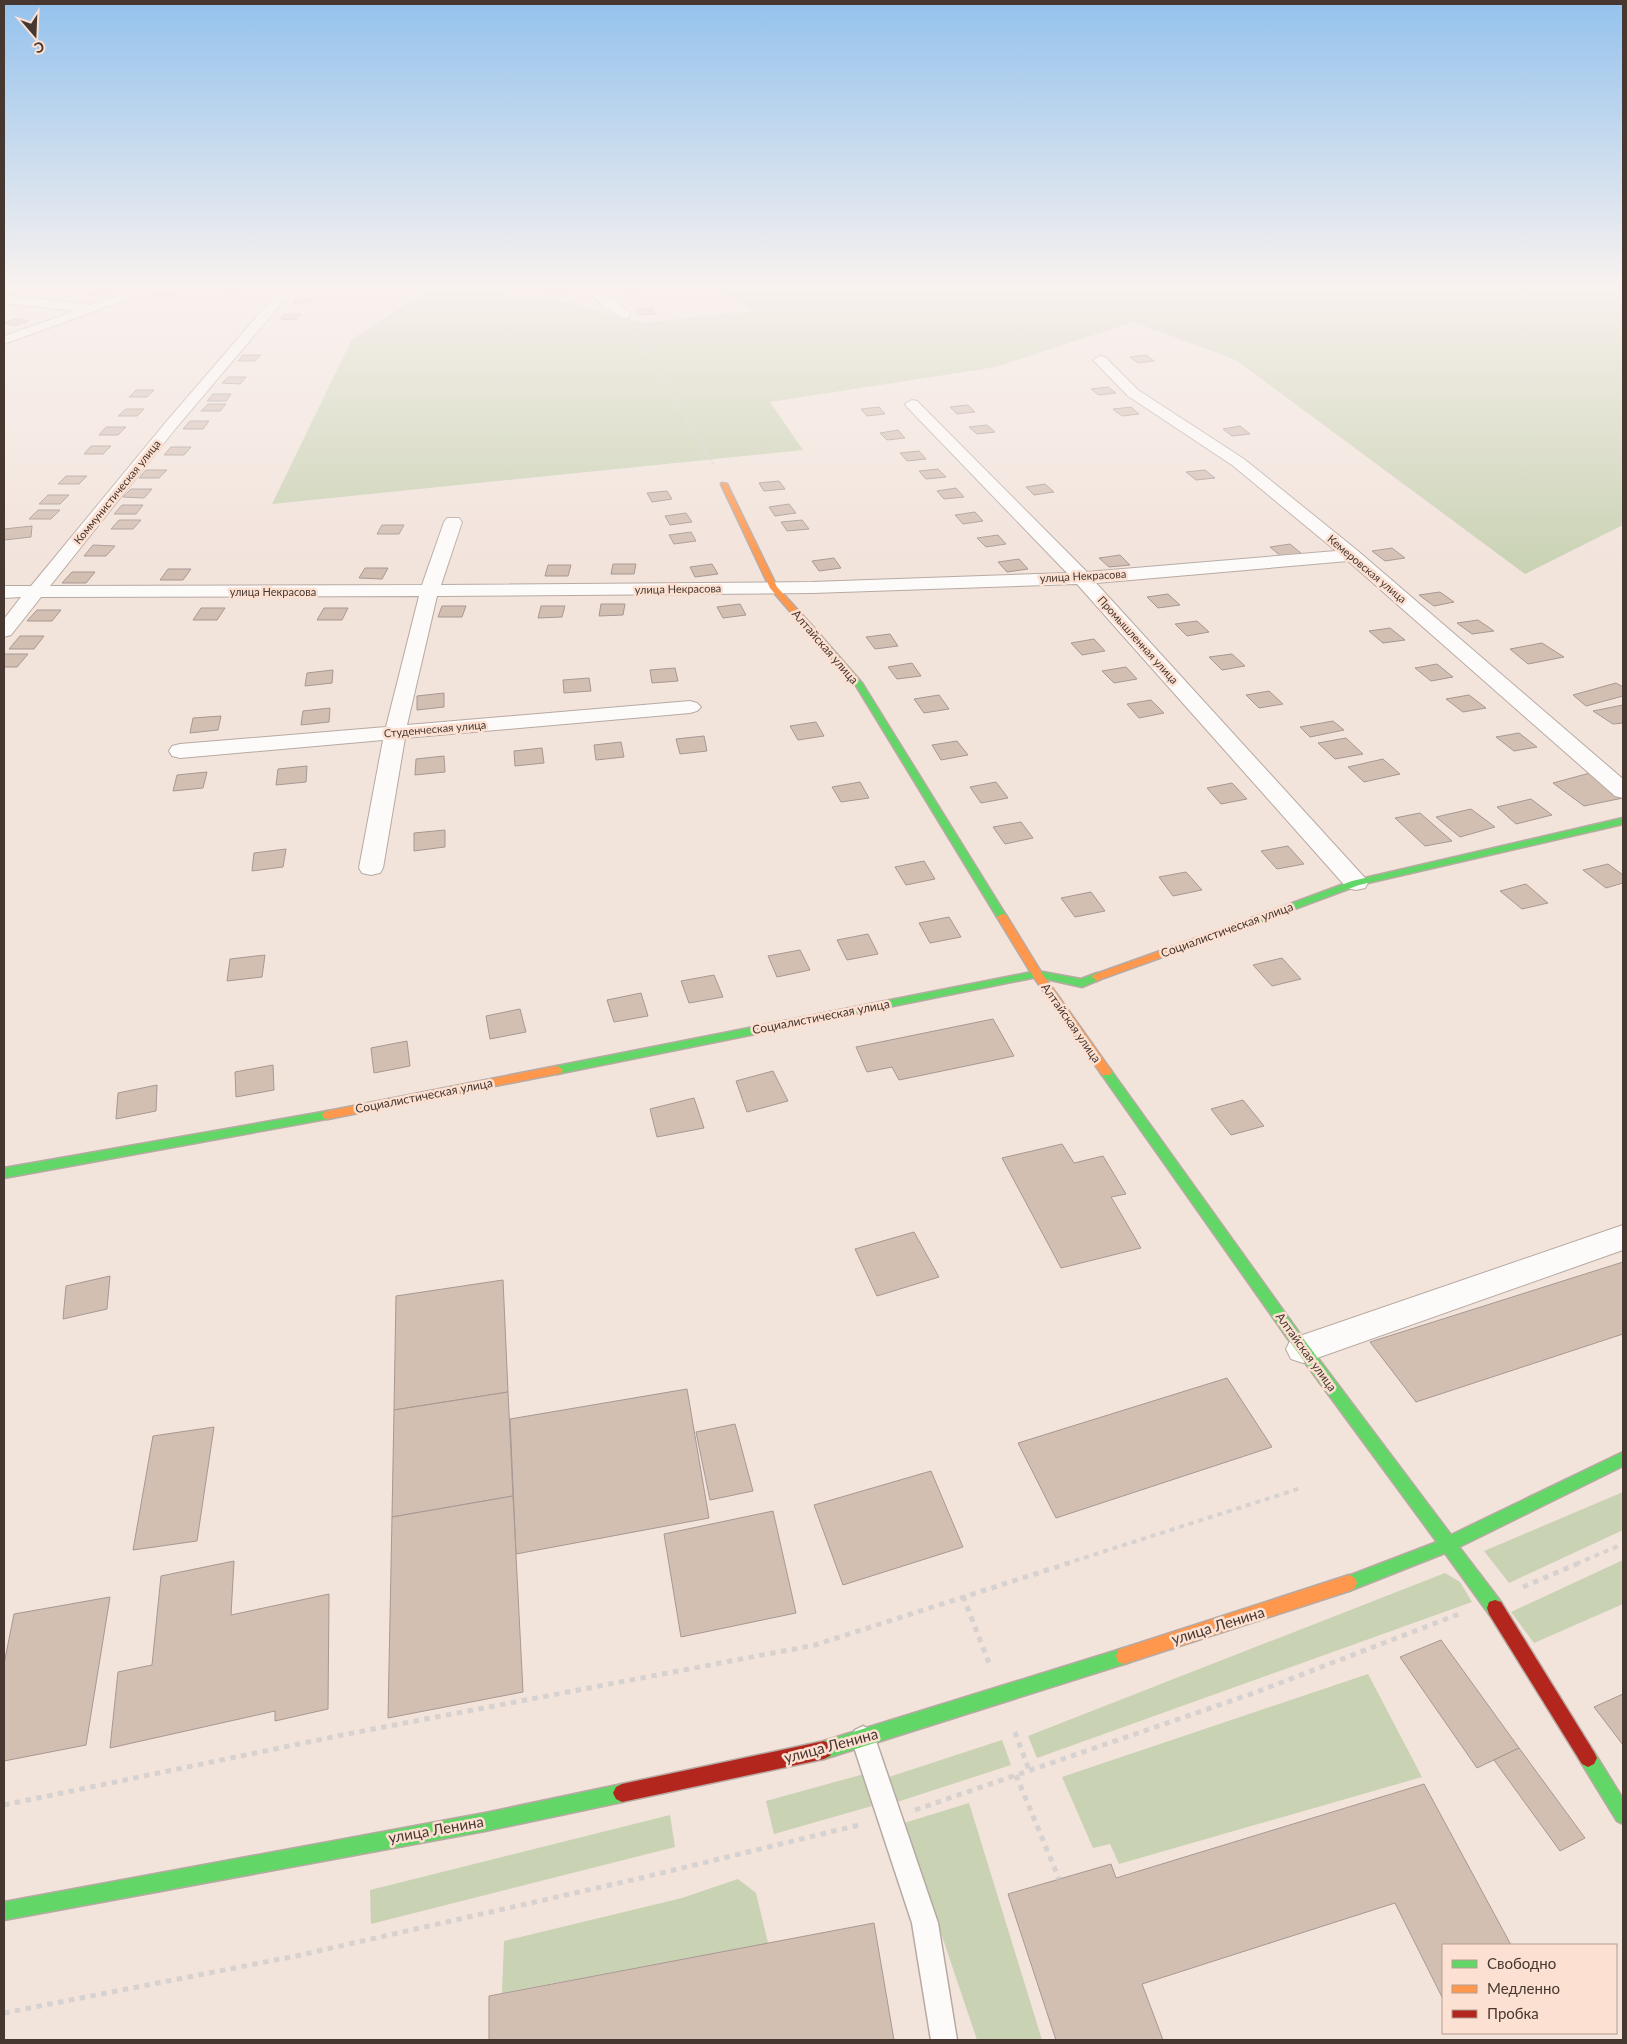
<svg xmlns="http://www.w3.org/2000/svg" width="1627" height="2044" font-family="Lato,sans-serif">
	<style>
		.green { fill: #c9d2b3 }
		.building { fill: #d3beb2; stroke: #a69993 }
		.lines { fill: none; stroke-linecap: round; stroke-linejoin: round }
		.lane-casing { stroke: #b7aaa3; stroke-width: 3 }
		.street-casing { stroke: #b7aaa3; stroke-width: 2 }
		.fast-casing { stroke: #b7aaa3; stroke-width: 3 }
		.slow-casing { stroke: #b7aaa3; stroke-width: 3 }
		.jam-casing { stroke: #b7aaa3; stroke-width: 3 }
		.path-far2 { stroke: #d7d2d0; stroke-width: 2; stroke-dasharray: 2 2; stroke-linecap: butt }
		.path-far1 { stroke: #d7d2d0; stroke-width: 4; stroke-dasharray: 5 5; stroke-linecap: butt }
		.path { stroke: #d7d2d0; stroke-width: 5; stroke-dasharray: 5.5 5.5; stroke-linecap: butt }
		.lane { fill: #fdfbfa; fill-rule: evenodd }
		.street { fill: #fdfbfa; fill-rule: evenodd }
		.fast { fill: #63d668; fill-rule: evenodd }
		.slow { fill: #ff974d; fill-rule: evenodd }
		.jam { fill: #b3261e; fill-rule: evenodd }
		.labels { text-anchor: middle; stroke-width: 5; stroke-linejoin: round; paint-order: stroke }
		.far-street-label { font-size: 11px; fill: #463831; stroke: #fce0d1 }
		.street-label { font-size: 12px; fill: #463831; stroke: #fce0d1 }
		.near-street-label { font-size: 15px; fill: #463831; stroke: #fce0d1 }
	</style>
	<rect width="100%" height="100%" fill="#f2e3db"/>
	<g class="green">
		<polygon points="435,286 568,302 642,323 753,311 711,286 1623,286 1623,525 1525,574 1236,360 1133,322 996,367 770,402 803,450 272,504 352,339"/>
		<polygon points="1623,1492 1623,1530 1509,1583 1484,1551"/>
		<polygon points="1623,1560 1623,1604 1534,1643 1511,1612"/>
		<polygon points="1445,1573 1460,1582 1472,1602 1037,1758 1028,1736"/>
		<polygon points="1368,1674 1422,1777 1119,1864 1110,1844 1093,1848 1062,1777"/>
		<polygon points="1002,1740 1011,1765 897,1802 889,1777"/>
		<polygon points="864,1774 872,1806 774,1834 766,1801"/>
		<polygon points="969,1803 1042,2040 977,2040 904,1823"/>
		<polygon points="670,1815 675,1847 371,1924 370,1890"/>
		<polygon points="738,1879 756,1893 768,1943 502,1993 504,1941 682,1898"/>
	</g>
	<g class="building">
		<polygon points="637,286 639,291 624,292 621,287"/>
		<polygon points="564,288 566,293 550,294 548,289"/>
		<polygon points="97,289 110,290 99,295 86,294"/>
		<polygon points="228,289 244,289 239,294 223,294"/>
		<polygon points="166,290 178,292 166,296 154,294"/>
		<polygon points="297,299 313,299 309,304 293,304"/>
		<polygon points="652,308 655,314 638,315 636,310"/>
		<polygon points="284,314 301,314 296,320 280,319"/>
		<polygon points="17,318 28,321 14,326 4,323"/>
		<polygon points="243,355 261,355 255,361 238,361"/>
		<polygon points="1146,355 1154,361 1138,363 1130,357"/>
		<polygon points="228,377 246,377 240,384 222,383"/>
		<polygon points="1108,387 1116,393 1099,395 1091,389"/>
		<polygon points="136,390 154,390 147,397 129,397"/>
		<polygon points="213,394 231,394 226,401 207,401"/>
		<polygon points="208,404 226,404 220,411 201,411"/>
		<polygon points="968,405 975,412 957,414 950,407"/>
		<polygon points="879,407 885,414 867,416 861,409"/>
		<polygon points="1131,407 1139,414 1122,416 1113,409"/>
		<polygon points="126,409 144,409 137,416 118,416"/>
		<polygon points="190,421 209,421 203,429 183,429"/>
		<polygon points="987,425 995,432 977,434 969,427"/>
		<polygon points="1240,426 1250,434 1232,436 1223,429"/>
		<polygon points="106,427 126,427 118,435 99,435"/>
		<polygon points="898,430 905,438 887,440 880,433"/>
		<polygon points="91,446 111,446 103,454 84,454"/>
		<polygon points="171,447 191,447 184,455 164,455"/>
		<polygon points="919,451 926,459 907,461 900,453"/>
		<polygon points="938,469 946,477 926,479 919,471"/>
		<polygon points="146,470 167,470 159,478 139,478"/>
		<polygon points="1205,470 1215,478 1196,480 1186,472"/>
		<polygon points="66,476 87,476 79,484 58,484"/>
		<polygon points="779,481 785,489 764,491 759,483"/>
		<polygon points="1045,484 1054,492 1034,495 1026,487"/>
		<polygon points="956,488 964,497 944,499 937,491"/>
		<polygon points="131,489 152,489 144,498 123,497"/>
		<polygon points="667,491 672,499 652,502 647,493"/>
		<polygon points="48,495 69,495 60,504 39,504"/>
		<polygon points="789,504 796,513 775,516 769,507"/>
		<polygon points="122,505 143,505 136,514 114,514"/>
		<polygon points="38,510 60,510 51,519 29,519"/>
		<polygon points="975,512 983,521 963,524 955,515"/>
		<polygon points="686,513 692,522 670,525 665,516"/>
		<polygon points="119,520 141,520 133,529 111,529"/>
		<polygon points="802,520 809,529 787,531 781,522"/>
		<polygon points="382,525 404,525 399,534 377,534"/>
		<polygon points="32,526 31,537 4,540 4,529"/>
		<polygon points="691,532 696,541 674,544 669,535"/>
		<polygon points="998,535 1006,544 986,547 977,538"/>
		<polygon points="1290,544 1302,554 1282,557 1270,547"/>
		<polygon points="93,545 115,546 106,556 84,556"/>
		<polygon points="1392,548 1405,558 1385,561 1372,551"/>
		<polygon points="1120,555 1130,565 1109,567 1099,558"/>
		<polygon points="834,558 841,568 819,571 812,561"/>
		<polygon points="1019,559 1028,569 1007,572 998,562"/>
		<polygon points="613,564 636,564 634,574 611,574"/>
		<polygon points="712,564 718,574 695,577 690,567"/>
		<polygon points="548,565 571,565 568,576 545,576"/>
		<polygon points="365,568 388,568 382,579 359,578"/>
		<polygon points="168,569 191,569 183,580 160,580"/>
		<polygon points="72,572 95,572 86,583 62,583"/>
		<polygon points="1440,592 1454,602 1434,606 1419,595"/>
		<polygon points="1168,594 1180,605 1158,608 1147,597"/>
		<polygon points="601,604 625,604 623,615 599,616"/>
		<polygon points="740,604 746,615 723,618 717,607"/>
		<polygon points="442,606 466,606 462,617 438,617"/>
		<polygon points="541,606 565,606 562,617 538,618"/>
		<polygon points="201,608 225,608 217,620 193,620"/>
		<polygon points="324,608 348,608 342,620 317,620"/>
		<polygon points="37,610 61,610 52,621 27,621"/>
		<polygon points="1478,620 1494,631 1472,634 1457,623"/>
		<polygon points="1197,621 1209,632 1187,636 1175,624"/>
		<polygon points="1390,628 1405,640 1383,643 1369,631"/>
		<polygon points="890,634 898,646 875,649 866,637"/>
		<polygon points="20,636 44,636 34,649 9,649"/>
		<polygon points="1094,639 1105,651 1082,655 1071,643"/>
		<polygon points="1542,643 1564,657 1528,664 1510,649"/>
		<polygon points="4,654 28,654 17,667 4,667"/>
		<polygon points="1232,654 1245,666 1222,670 1209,657"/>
		<polygon points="912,663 921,676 897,679 888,667"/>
		<polygon points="1437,664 1453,677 1431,681 1415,668"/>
		<polygon points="1126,667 1137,679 1114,683 1102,671"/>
		<polygon points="675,668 678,681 652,683 650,670"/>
		<polygon points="333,670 332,683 305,686 307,673"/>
		<polygon points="589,678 591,691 564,693 563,680"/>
		<polygon points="1616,683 1623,687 1623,696 1586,706 1573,695"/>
		<polygon points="1269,691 1283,704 1259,708 1246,695"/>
		<polygon points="444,693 444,707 417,710 417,696"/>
		<polygon points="939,695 949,709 924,713 914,699"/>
		<polygon points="1469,695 1486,708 1463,712 1446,699"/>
		<polygon points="1151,700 1164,713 1139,718 1127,704"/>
		<polygon points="1623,705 1623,723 1613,724 1593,711"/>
		<polygon points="330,708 329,722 301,725 303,711"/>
		<polygon points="221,716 218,730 190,733 193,718"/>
		<polygon points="1333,721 1344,730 1310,737 1300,727"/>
		<polygon points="816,722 824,736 798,740 790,726"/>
		<polygon points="1519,733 1537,747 1514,751 1496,737"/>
		<polygon points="704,736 707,751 680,754 676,739"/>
		<polygon points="1346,738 1363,754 1335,759 1318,743"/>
		<polygon points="957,741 968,755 941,760 932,745"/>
		<polygon points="621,742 624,757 596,760 594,745"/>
		<polygon points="542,748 544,763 515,766 514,751"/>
		<polygon points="444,756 445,772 415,775 416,759"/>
		<polygon points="1383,759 1400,774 1364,782 1348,767"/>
		<polygon points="307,766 306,782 276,785 278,769"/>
		<polygon points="207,772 203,788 173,791 177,775"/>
		<polygon points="1590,773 1623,798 1584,806 1553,783"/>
		<polygon points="860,782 869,798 841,802 832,787"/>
		<polygon points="996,782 1008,798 981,803 970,787"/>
		<polygon points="1232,783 1247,799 1221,804 1207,788"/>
		<polygon points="1531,799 1552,815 1516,824 1497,807"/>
		<polygon points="1471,809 1495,827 1460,837 1436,817"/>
		<polygon points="1420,813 1452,841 1425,846 1395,818"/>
		<polygon points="1021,822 1033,838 1005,844 993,827"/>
		<polygon points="445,830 445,847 414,851 414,833"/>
		<polygon points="1288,846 1304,864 1277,869 1261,851"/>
		<polygon points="286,849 283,867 252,871 254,853"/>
		<polygon points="924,861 935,879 906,885 895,867"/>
		<polygon points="1608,864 1623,875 1623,883 1606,888 1583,870"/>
		<polygon points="1186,872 1202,890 1173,896 1159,877"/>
		<polygon points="1526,884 1548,903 1522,909 1500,891"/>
		<polygon points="1091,892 1105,911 1075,917 1061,898"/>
		<polygon points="949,917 961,937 930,943 919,923"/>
		<polygon points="868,934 878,954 847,960 837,940"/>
		<polygon points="800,950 810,970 777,977 768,956"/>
		<polygon points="265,955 262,977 227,981 230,959"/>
		<polygon points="1282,958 1301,979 1272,986 1253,965"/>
		<polygon points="714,975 723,997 689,1003 681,981"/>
		<polygon points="641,993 648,1016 614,1022 607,1000"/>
		<polygon points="520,1009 526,1032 490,1039 486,1016"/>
		<polygon points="993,1019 1014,1056 899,1080 892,1067 867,1072 856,1047"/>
		<polygon points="407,1041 410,1066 374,1073 371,1048"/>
		<polygon points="273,1065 274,1090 236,1097 235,1072"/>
		<polygon points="773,1071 788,1101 747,1112 736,1081"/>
		<polygon points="157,1085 156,1111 116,1119 118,1093"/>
		<polygon points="694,1098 704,1128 657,1137 650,1109"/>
		<polygon points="1243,1100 1264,1126 1231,1135 1211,1109"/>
		<polygon points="1062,1144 1074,1163 1103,1156 1126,1194 1111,1197 1141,1248 1061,1268 1002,1158"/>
		<polygon points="914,1232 939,1277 877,1296 855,1249"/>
		<polygon points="1623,1262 1623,1334 1416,1402 1370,1342"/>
		<polygon points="110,1276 107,1309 63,1319 66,1286"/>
		<polygon points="503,1280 508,1392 394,1410 396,1296"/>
		<polygon points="1227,1378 1272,1447 1056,1518 1018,1443"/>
		<polygon points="687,1389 709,1518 516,1554 510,1419"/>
		<polygon points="508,1392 513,1496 392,1517 394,1410"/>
		<polygon points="735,1424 753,1491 710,1500 696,1432"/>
		<polygon points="214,1427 197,1541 133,1550 153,1436"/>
		<polygon points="931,1471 963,1547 843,1585 814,1505"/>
		<polygon points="513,1496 523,1692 388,1718 392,1517"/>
		<polygon points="773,1511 796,1613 681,1637 664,1534"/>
		<polygon points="234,1561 231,1615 329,1594 328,1709 275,1721 275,1711 110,1748 118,1672 152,1665 161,1576"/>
		<polygon points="110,1597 86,1745 4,1761 4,1664 14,1614"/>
		<polygon points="1441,1640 1519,1748 1477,1768 1400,1657"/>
		<polygon points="1623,1694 1623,1745 1594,1707"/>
		<polygon points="1519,1748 1585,1838 1560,1851 1494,1760"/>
		<polygon points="1424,1784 1511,1945 1443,1945 1443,1999 1395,1903 1142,1984 1163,2040 1056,2040 1008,1894 1111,1864 1116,1878"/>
		<polygon points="874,1923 894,2040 489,2040 489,1996"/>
	</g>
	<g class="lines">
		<g class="lane-casing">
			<polygon id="lane" points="863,1726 871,1730 875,1738 938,1923 957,2040 931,2040 912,1923 851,1738 855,1730"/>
		</g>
		<g class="street-casing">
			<g id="street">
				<polygon points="146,286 164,286 4,344 4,336 75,311 4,303 4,295 91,305"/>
				<polygon points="283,286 296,286 176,428 50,586 422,585 444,522 447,518 459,518 462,522 441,585 812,582 1067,573 907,407 905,404 912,400 917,401 1087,572 1336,551 1232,465 1128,396 1093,360 1100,356 1105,357 1138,390 1244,459 1358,551 1623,779 1623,798 1615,796 1348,561 1096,583 1365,878 1368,883 1365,888 1356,890 1347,888 1077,584 812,593 437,596 407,725 690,701 697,703 701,707 697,711 690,713 405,738 383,868 380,873 371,875 362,873 359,868 383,740 180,758 172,756 169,751 172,746 180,744 386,727 419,596 41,597 11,635 4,637 4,619 21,597 4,598 4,586 31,586 166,422"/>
				<path d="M587 286H599V289L629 312 630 315 629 318C619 320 587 296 587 286Z"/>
				<polygon points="1623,1225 1623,1250 1303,1363 1291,1359 1286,1349 1291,1339"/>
			</g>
		</g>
		<g class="fast-casing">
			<g id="fast">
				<polygon points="807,627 813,627 862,683 1007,917 1006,919 1002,920 997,917 855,684 807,631"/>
				<polygon points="1623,818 1623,824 1359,885 1257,923 1253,924 1248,921 1249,919 1352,881"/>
				<polygon points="1037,971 1081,979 1097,973 1102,977 1101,979 1082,987 1037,977 557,1074 551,1070 557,1066"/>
				<polygon points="1106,1068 1110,1069 1308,1345 1451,1535 1623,1452 1623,1466 1459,1547 1501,1602 1503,1608 1501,1614 1495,1616 1489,1614 1445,1553 1349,1591 1343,1588 1341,1583 1343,1578 1437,1542 1298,1353 1102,1075 1100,1072"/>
				<polygon points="328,1111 332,1112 334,1115 332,1118 4,1178 4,1168"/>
				<polygon points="1124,1648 1130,1650 1132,1656 1130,1662 1124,1664 824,1759 818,1756 815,1750 818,1744 824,1741"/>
				<polygon points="1588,1749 1594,1752 1623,1799 1623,1824 1617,1821 1582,1764 1579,1758 1582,1752"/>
				<polygon points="622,1784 628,1787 631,1793 628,1799 622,1802 485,1831 4,1920 4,1902 485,1813"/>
			</g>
		</g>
		<g class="slow-casing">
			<g id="slow">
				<polygon points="722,483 727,484 777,587 813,627 813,631 807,631 770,588 721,484"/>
				<polygon points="1002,914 1006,915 1041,972 1110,1069 1112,1072 1110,1075 1102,1075 1033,976 997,917"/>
				<polygon points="1253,918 1257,919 1258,921 1257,923 1101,979 1097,981 1092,977 1093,975"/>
				<polygon points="557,1066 563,1070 561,1073 328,1119 324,1118 322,1115 324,1112 328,1111"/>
				<polygon points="1349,1575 1355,1578 1357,1583 1355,1588 1349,1591 1124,1664 1118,1662 1116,1656 1118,1650 1124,1648"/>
			</g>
		</g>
		<g class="jam-casing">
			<g id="jam">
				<polygon points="1495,1600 1501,1602 1594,1752 1597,1758 1594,1764 1588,1767 1582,1764 1489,1614 1487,1608 1489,1602"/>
				<polygon points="824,1741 830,1744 833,1750 830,1756 824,1759 622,1802 616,1799 613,1793 616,1787 622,1784"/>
			</g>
		</g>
		<polyline class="path-far2" points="634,332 714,466"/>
		<g class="path-far1">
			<polyline points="1065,1564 1301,1488"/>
			<polyline points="1576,1564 1623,1544"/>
		</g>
		<g class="path">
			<polyline points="1523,1587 1579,1563"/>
			<polyline points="963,1596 989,1663"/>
			<polyline points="1015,1732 1029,1770"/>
			<polyline points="1016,1775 1059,1879"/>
			<polyline points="4,1805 347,1734 815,1645 1069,1563"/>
			<polyline points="915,1810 1254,1693 1459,1614"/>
			<polyline points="4,2013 296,1956 641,1878 863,1824"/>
		</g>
		<use href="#lane" class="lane"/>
		<use href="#street" class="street"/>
		<use href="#fast" class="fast"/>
		<use href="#slow" class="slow"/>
		<use href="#jam" class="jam"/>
	</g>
	<linearGradient id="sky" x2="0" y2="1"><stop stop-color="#94c2ed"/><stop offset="0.5" stop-color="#f9f2ef"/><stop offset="1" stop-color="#f9f2ef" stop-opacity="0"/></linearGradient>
	<rect width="1627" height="572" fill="url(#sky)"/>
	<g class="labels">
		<g class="far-street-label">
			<text transform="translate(117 492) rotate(-51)" y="4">Коммунистическая улица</text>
			<text transform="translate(1367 569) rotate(40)" y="4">Кемеровская улица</text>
			<text transform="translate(1083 576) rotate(-3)" y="4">улица Некрасова</text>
			<text transform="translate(678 589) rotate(-1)" y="4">улица Некрасова</text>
			<text x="273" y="596">улица Некрасова</text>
			<text transform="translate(1138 640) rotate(48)" y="4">Промышленная улица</text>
			<text transform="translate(435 729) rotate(-5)" y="4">Студенческая улица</text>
		</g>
		<g class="street-label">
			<text transform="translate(825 647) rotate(49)" y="4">Алтайская улица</text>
			<text transform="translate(1227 930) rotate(-20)" y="4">Социалистическая улица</text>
			<text transform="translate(821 1017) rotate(-11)" y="4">Социалистическая улица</text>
			<text transform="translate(1071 1023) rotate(55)" y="4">Алтайская улица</text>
			<text transform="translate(424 1096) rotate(-11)" y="4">Социалистическая улица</text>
			<text transform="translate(1306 1352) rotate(54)" y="4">Алтайская улица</text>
		</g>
		<g class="near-street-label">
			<text transform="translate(1218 1626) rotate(-17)" y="5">улица Ленина</text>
			<text transform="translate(831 1746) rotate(-15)" y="5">улица Ленина</text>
			<text transform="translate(436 1830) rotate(-10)" y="5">улица Ленина</text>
		</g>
	</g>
	<rect width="1627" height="2044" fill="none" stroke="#463831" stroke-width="10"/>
	<rect x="1442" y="1944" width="175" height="90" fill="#fce0d1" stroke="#b39d91"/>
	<rect x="1452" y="1960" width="25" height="8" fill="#63d668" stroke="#b39d91"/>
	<text x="1487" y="1969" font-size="15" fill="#463831">Свободно</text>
	<rect x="1452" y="1985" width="25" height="8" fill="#ff974d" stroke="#b39d91"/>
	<text x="1487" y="1994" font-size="15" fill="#463831">Медленно</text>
	<rect x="1452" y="2010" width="25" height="8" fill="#b3261e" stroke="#b39d91"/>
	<text x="1487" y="2019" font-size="15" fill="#463831">Пробка</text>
	<g transform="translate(35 35) rotate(161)" stroke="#fce0d1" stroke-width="4" paint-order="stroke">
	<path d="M0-4L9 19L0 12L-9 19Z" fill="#463831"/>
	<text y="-8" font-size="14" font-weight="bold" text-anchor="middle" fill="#463831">С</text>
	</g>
</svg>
